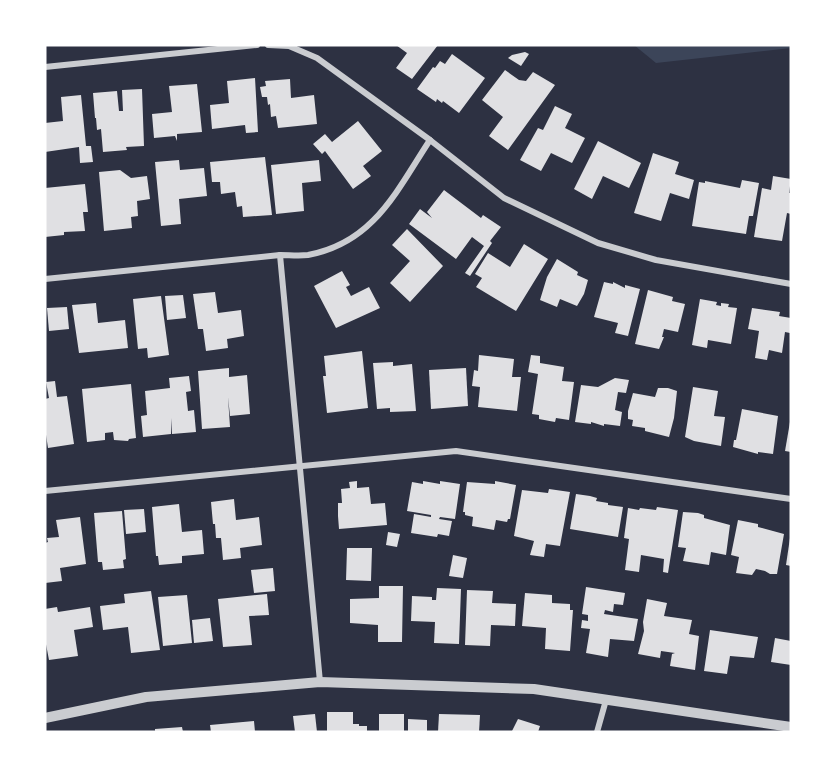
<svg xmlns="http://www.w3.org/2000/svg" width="836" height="777" font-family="Overpass,sans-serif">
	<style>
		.green { fill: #3c4559 }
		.building { fill: #e0e0e3 }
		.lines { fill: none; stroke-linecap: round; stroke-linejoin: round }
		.minor { stroke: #caccd0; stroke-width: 6 }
		.tertiary { stroke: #caccd0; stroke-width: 10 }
	</style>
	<rect width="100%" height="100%" fill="#2d3142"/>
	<polygon class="green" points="634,45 791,45 791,48 656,63"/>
	<g class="building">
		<polygon points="396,45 438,45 412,79 396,68 407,53"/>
		<polygon points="525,52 529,54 521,66 508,58 512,55"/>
		<polygon points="452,54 485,78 459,113 443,101 442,103 437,99 436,102 417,89 433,67 435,68 440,61 445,64"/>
		<polygon points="505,70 519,80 526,81 533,72 555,85 508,150 489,136 503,117 482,100"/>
		<polygon points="255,78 258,132 246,133 245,125 212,129 210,105 229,103 227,81"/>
		<polygon points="290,79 291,98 314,95 317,124 278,128 276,116 271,117 270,104 268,105 267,97 262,97 260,87 266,86 265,81"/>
		<polygon points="197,84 202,132 177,134 177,141 175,136 154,138 152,114 172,112 169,86"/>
		<polygon points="142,89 144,146 126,147 127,150 103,152 101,129 97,130 96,118 95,118 93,93 117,91 119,111 123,111 122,90"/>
		<polygon points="81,95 86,146 91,146 93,162 80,163 79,147 45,152 45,123 63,121 61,97"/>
		<polygon points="555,106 572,114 565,128 585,138 572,163 551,153 541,171 520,160 538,128 543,130"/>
		<polygon points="358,121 382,151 363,166 371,176 353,189 325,151 322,154 313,144 325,134 332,142"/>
		<polygon points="598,141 641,163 629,188 603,176 592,199 574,189"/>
		<polygon points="653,153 679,162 675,174 694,180 689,199 670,193 661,221 634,213"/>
		<polygon points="265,157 272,215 243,217 242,206 237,207 235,192 221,194 220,182 212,182 210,162"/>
		<polygon points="179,160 180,170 204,168 207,196 179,199 181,224 161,226 155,162"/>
		<polygon points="319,160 321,181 302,183 304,211 276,214 271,165"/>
		<polygon points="120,170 131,178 147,176 150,199 137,201 138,216 131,217 132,228 104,231 99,172"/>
		<polygon points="773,176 791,179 789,193 791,193 791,214 787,213 782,241 754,237 762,188 771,190"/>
		<polygon points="742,180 759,183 753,216 749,216 746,234 692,226 699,182 705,183 705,181 740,188"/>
		<polygon points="85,184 88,212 83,212 85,231 64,232 64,235 45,237 45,188"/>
		<polygon points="444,190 481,218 483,215 501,227 490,241 492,243 470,276 465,273 484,246 472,237 456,259 409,224 420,209 432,218 427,212"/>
		<polygon points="407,229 443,266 410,302 390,283 410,261 392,245"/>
		<polygon points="524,244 548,259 516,311 476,287 482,278 475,274 488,253 510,267"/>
		<polygon points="557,259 578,272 577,275 588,280 584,294 577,306 560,299 557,307 540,300 547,277"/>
		<polygon points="342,271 350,285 346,287 351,296 369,287 380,308 336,328 314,286"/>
		<polygon points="604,282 613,284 613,282 625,288 625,285 640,289 628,336 615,333 618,323 594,317"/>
		<polygon points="648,290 673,297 672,301 685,304 678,332 664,329 662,337 664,337 659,349 635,344"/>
		<polygon points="215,292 218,313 241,310 244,336 227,339 228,348 206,351 203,329 198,329 193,294"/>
		<polygon points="183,295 186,318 167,320 165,296"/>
		<polygon points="161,296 169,355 148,358 147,348 138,349 133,299"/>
		<polygon points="700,299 717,302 716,305 721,306 721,303 729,304 728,307 737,308 731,344 708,340 707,348 692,345"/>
		<polygon points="96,303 98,323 125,320 128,348 79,353 72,305"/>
		<polygon points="67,307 69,329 49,331 47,308"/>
		<polygon points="752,308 780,312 779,316 791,318 790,333 785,332 782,353 769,350 767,360 755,358 759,331 748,329"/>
		<polygon points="362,351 368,408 327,413 323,376 326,376 324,356"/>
		<polygon points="479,355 514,359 512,377 521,377 517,411 478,407 480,387 472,386 474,370 478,371"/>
		<polygon points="531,355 540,356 540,363 564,367 562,381 574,382 569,420 556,418 555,422 539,419 539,415 532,414 538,374 528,372"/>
		<polygon points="393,362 393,366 412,364 416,411 390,412 390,408 377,409 373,363"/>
		<polygon points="229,368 229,377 247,375 250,414 230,416 228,397 230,427 202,429 198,371"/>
		<polygon points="466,368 468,406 431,409 429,370"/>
		<polygon points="189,376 191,391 186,392 188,411 194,410 196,432 172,434 171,418 171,434 143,437 141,416 147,415 145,391 170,388 169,378"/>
		<polygon points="615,378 629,380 626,393 618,392 615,410 622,412 620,426 604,424 604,426 591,422 591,424 575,422 581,385 598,387"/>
		<polygon points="55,381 57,397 67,396 74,444 48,448 45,428 45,399 49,398 46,382"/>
		<polygon points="131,384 136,438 129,439 128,441 114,440 113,432 105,433 105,440 87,442 82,389"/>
		<polygon points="693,387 718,391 714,416 725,417 721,446 694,441 685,437"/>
		<polygon points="658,388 668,388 677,391 674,418 669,437 645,431 645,428 632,426 633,420 628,419 628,411 633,393 655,397"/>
		<polygon points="742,409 778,416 773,454 758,452 758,454 733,447 734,440 736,440"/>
		<polygon points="790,422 791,422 791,452 785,451"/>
		<polygon points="357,481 357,488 369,487 371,504 385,503 387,525 339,529 338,516 338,503 342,503 341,489 350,488 349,482"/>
		<polygon points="423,481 440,484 440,481 460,484 455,519 440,517 439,519 452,521 449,536 438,534 437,537 411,533 414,514 431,517 431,515 407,511 412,482 423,484"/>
		<polygon points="495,481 516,485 510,519 508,519 507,522 496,520 494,530 472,526 473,517 465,515 465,512 463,512 467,482 495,484"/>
		<polygon points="549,489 570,492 560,546 546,544 544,557 530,555 534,541 514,536 522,490 548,493"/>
		<polygon points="576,494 590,496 597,498 596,501 608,503 608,505 623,507 618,537 570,529"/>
		<polygon points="234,499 236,520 259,517 262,545 240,548 241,558 223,560 221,538 216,538 215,524 213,524 211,502"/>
		<polygon points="179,504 182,532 202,530 204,554 182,556 182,563 159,565 158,556 156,556 152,507"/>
		<polygon points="657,507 678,510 668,573 663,572 664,559 641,555 639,572 625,570 629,539 624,538 628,508 639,510 640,508 656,510"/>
		<polygon points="144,509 146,532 126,534 124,510"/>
		<polygon points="122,511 126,559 123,560 124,568 103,570 102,562 98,562 94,513"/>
		<polygon points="683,512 698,513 704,515 704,518 730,525 726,555 711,552 709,565 683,561 686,548 678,547"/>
		<polygon points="80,517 86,564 60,568 62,581 45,583 45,543 48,542 47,538 59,537 56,520"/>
		<polygon points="738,520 758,524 758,527 784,534 777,574 770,574 765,571 756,569 752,575 736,573 739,557 731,555"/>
		<polygon points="388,532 400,534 397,547 386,545"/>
		<polygon points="790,538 791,538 791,566 786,565"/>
		<polygon points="347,548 372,548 371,581 346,580"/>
		<polygon points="453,555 467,558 463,578 449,576"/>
		<polygon points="273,568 275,591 254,593 251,570"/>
		<polygon points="379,586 403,586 402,642 378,642 378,625 350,623 350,599 379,598"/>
		<polygon points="586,587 625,593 623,605 614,604 613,612 605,610 604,614 638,619 634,641 610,639 608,657 586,653 590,629 581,628 582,620 588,621 588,615 582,614"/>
		<polygon points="437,588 461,589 459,644 434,643 435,622 411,621 412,596 432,597 432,600 436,600"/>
		<polygon points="467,590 493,591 492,603 516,604 515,626 491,625 490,646 465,645"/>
		<polygon points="151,591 160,650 131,653 128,627 103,630 100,606 125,603 124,594"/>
		<polygon points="525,593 552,595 552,603 570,604 570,610 573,610 570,651 545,649 546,628 522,626"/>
		<polygon points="267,594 269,615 249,616 252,645 223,647 218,599"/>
		<polygon points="187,595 192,643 163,646 158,597"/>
		<polygon points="647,599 667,603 664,616 692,620 689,634 699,636 695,670 670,666 672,654 675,653 661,651 660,658 638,654 644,631 643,622"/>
		<polygon points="57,607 58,612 90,607 93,627 74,630 78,656 49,660 45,639 45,609"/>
		<polygon points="210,618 213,641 194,643 192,620"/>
		<polygon points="710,630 758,637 754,658 730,656 727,674 704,671"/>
		<polygon points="775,638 791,641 791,665 771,662"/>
		<polygon points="327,712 353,712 353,724 359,724 359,726 367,726 367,732 327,732"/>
		<polygon points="315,714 317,732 295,732 293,716"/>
		<rect x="379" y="714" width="25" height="18"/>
		<polygon points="439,714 480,715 479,732 438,732"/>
		<polygon points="408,719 427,720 427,732 408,732"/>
		<polygon points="518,719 540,726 538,732 512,731"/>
		<polygon points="254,721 255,732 211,732 210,725"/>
		<polygon points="182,727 183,732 155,732 155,729"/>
	</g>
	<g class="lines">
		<g class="minor">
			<polyline points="268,45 289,46 317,58 430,140 504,198 598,243 656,260 791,284"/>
			<polyline points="45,67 257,45"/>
			<polyline points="280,255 320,682"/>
			<path d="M45 279 280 255C289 255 299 256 308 255 374 243 397 190 430 140"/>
			<polyline points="45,491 456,451 791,499"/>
			<polyline points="597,732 606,700"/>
		</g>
		<polyline class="tertiary" points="45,718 146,697 320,682 534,689 791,727"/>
	</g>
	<rect width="836" height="777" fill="none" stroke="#ffffff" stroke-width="93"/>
</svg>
